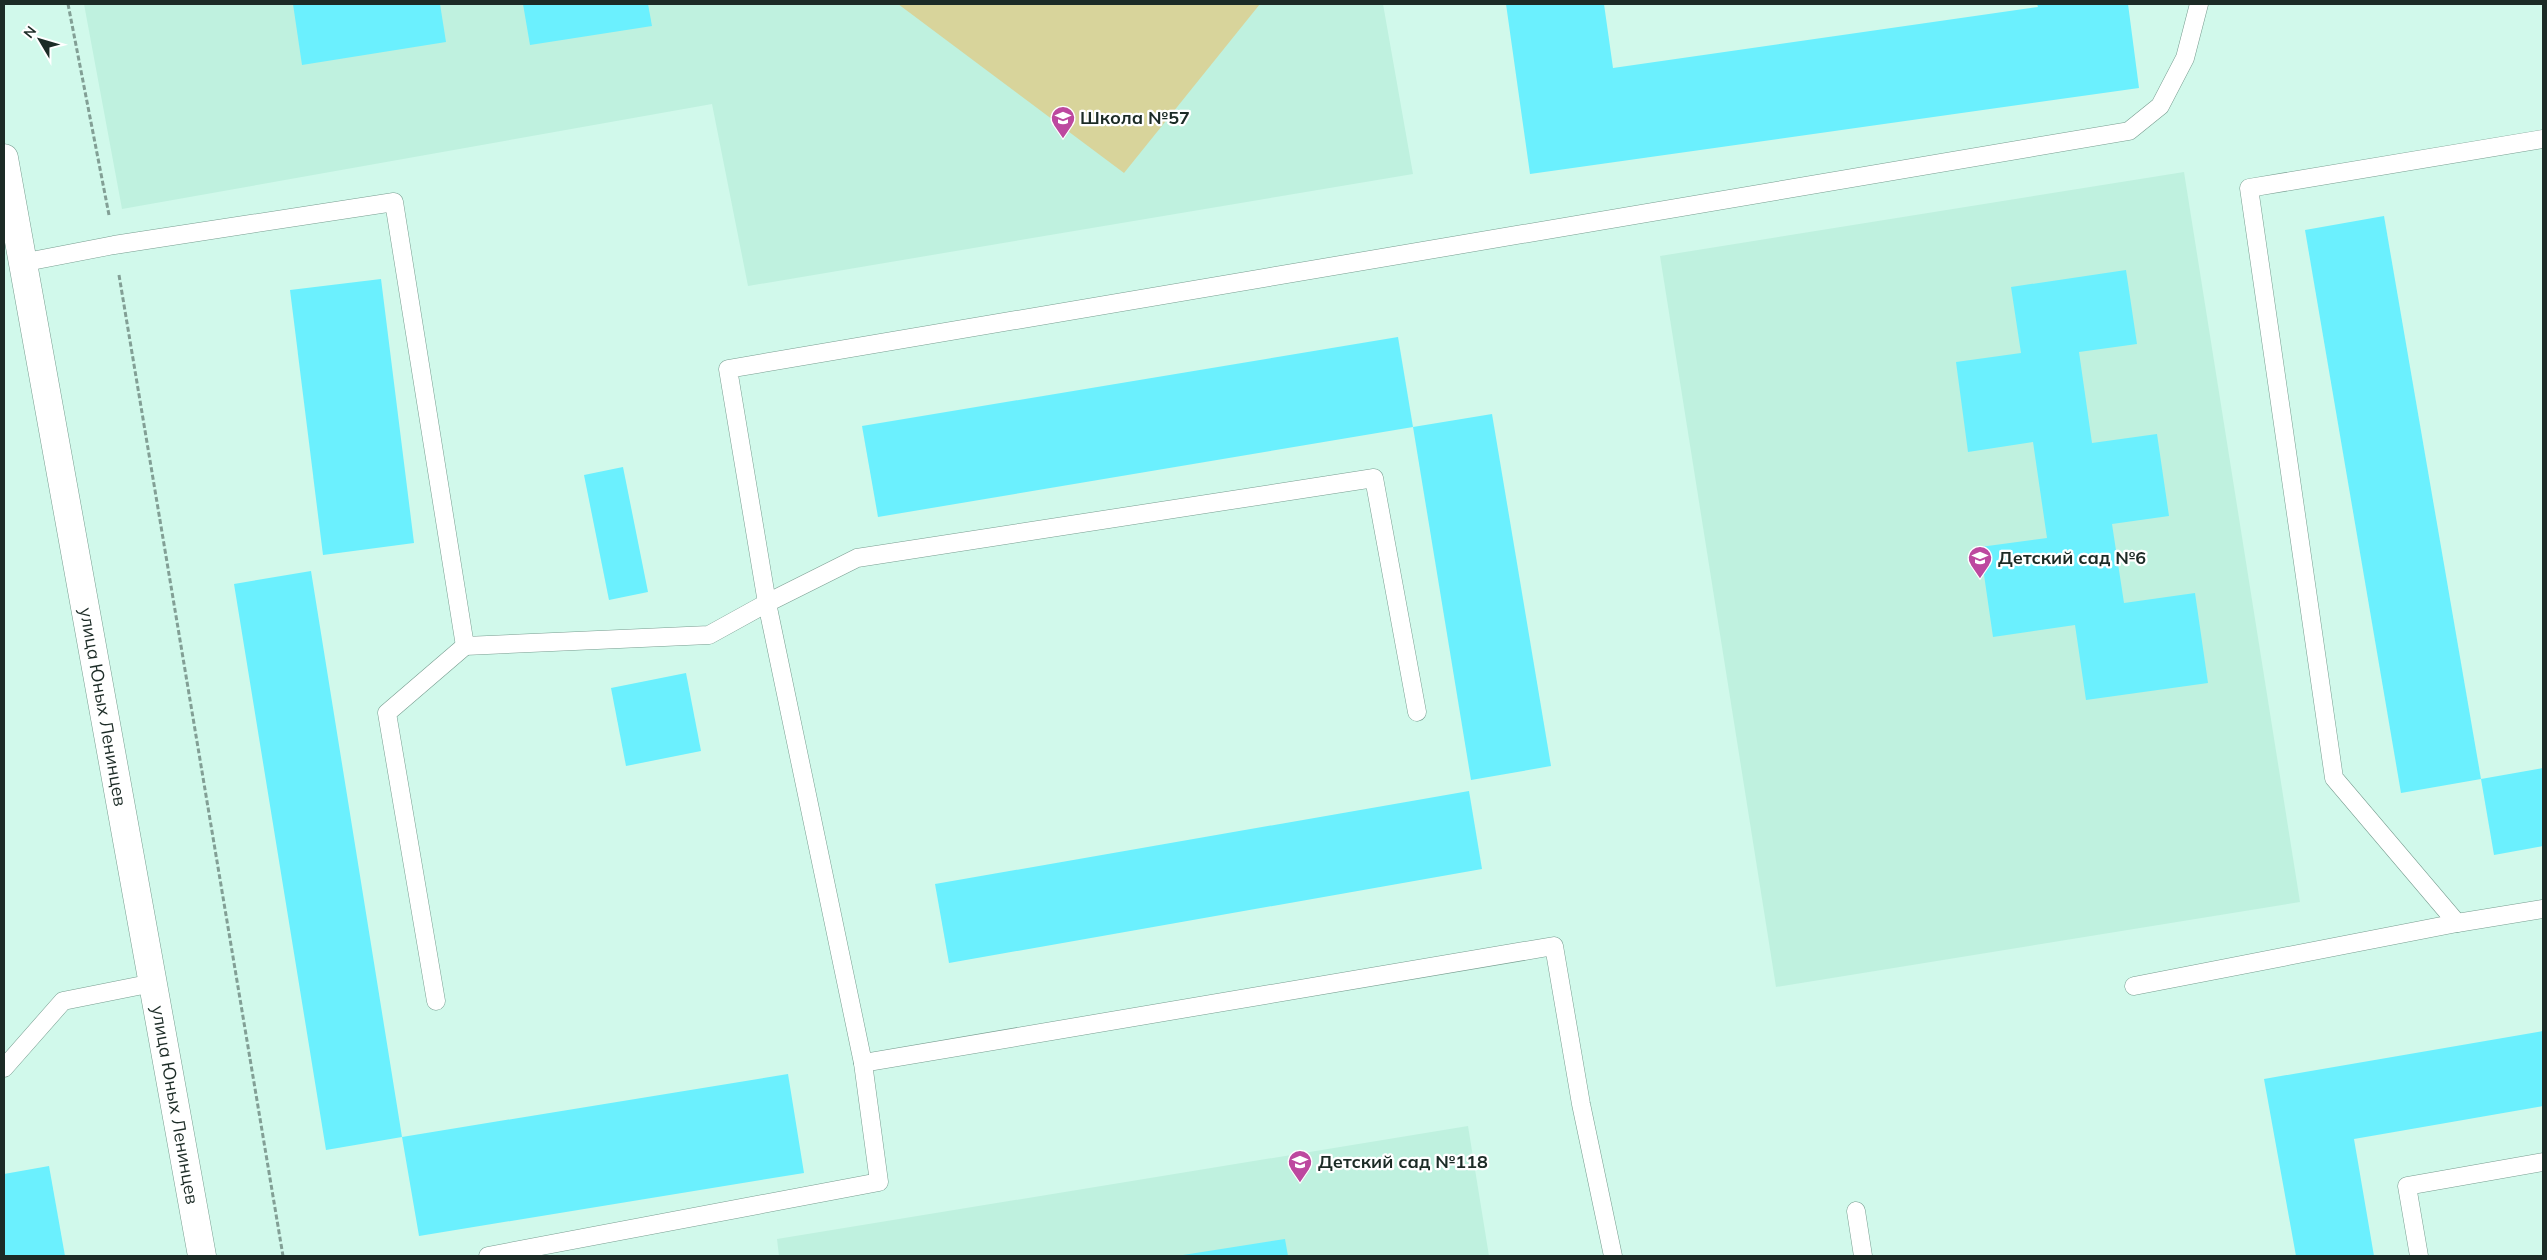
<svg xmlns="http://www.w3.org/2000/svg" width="2547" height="1260" font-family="Mulish,sans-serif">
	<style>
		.built { fill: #bff1df }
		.green { fill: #d8d49b }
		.building { fill: #6bf0fe }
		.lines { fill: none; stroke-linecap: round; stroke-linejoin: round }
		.service-casing { stroke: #789d90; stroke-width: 19 }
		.minor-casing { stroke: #789d90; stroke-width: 29 }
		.path { stroke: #829f95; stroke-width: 3; stroke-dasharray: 5 2.5; stroke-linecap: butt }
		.service { stroke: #fff; stroke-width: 18 }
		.minor { stroke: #fff; stroke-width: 28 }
		.labels { text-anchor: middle; stroke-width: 4.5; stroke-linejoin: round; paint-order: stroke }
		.poi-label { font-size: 18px; font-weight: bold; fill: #1c2b26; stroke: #fff; text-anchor: start }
		.street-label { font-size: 18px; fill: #1c2b26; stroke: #fff }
	</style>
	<rect width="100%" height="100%" fill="#d1f9eb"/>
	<g class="built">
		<polygon points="84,4 1383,4 1413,174 748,286 712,104 122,209"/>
		<polygon points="2184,172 2300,902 1776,987 1660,256"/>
		<polygon points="1468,1126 1489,1256 779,1256 777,1239"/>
	</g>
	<polygon class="green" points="898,4 1260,4 1124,173"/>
	<g class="building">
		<polygon points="293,4 440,4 446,42 302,65"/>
		<polygon points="523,4 648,4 652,26 530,45"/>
		<polygon points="1506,4 1604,4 1613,68 2038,7 2037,4 2128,4 2139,88 1530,174"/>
		<polygon points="2384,216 2481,779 2401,793 2305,230"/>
		<polygon points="2126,270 2137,344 2079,352 2092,443 2157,434 2169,516 2112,524 2124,603 2195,593 2208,683 2086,700 2075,625 1993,637 1980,547 2047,538 2033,442 1968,452 1956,362 2021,353 2011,287"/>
		<polygon points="381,279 414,543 323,555 290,290"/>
		<polygon points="1398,337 1413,427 878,517 862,426"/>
		<polygon points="1492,414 1551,766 1471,780 1413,427"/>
		<polygon points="623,467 648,592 609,600 584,475"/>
		<polygon points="311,571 402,1137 788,1074 804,1173 419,1236 402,1137 326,1150 234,584"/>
		<polygon points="686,673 701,751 626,766 611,688"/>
		<polygon points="2543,768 2543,846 2494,855 2481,779"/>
		<polygon points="1469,791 1482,869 949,963 935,884"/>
		<polygon points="2543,1031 2543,1106 2354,1139 2374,1256 2296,1256 2264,1079"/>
		<polygon points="49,1166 65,1256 4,1256 4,1174"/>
		<polygon points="1285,1239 1288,1256 1183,1256 1183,1255"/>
	</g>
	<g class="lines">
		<g class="service-casing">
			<g id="service">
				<polyline points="21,263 114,245 394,202 465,646 709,635 767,603 728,369 2129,131 2160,106 2185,58 2199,4"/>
				<polyline points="1417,712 1374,478 857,558 767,603 863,1063 1554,946 1581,1104 1613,1256"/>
				<polyline points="2457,923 2334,778 2249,188 2543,139"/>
				<polyline points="2134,986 2457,923 2543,909"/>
				<polyline points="436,1001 387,713 465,646"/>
				<polyline points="4,1068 63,1001 153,983"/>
				<polyline points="1856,1211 1863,1256"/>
				<polyline points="488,1256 879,1182 863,1063"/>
				<polyline points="2419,1256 2407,1186 2543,1162"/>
			</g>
		</g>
		<g class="minor-casing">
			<polyline id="minor" points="4,158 202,1256"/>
		</g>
		<g class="path">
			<polyline points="68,4 109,215"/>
			<polyline points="119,275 283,1256"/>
		</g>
		<use href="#service" class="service"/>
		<use href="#minor" class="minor"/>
	</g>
	<defs>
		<g id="school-pin" transform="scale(1.25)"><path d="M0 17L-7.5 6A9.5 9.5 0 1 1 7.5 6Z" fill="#bd489f" stroke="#fff"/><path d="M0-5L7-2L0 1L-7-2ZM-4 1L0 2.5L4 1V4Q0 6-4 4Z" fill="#fff"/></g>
	</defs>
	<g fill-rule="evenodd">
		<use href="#school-pin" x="1063" y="118"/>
		<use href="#school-pin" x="1980" y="558"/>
		<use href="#school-pin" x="1300" y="1162"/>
	</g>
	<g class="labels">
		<g class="poi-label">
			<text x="1080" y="124">Школа №57</text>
			<text x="1998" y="564">Детский сад №6</text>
			<text x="1318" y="1168">Детский сад №118</text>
		</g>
		<g class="street-label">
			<text transform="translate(103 707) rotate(80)" y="6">улица Юных Ленинцев</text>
			<text transform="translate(175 1105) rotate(80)" y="6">улица Юных Ленинцев</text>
		</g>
	</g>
	<rect width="2547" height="1260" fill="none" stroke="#1c2b26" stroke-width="10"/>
	<g transform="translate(40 40) rotate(308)" stroke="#ffffff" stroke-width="4" paint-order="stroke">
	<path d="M0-4L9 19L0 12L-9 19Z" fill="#1c2b26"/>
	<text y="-8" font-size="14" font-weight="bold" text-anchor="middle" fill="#1c2b26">N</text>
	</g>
</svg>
